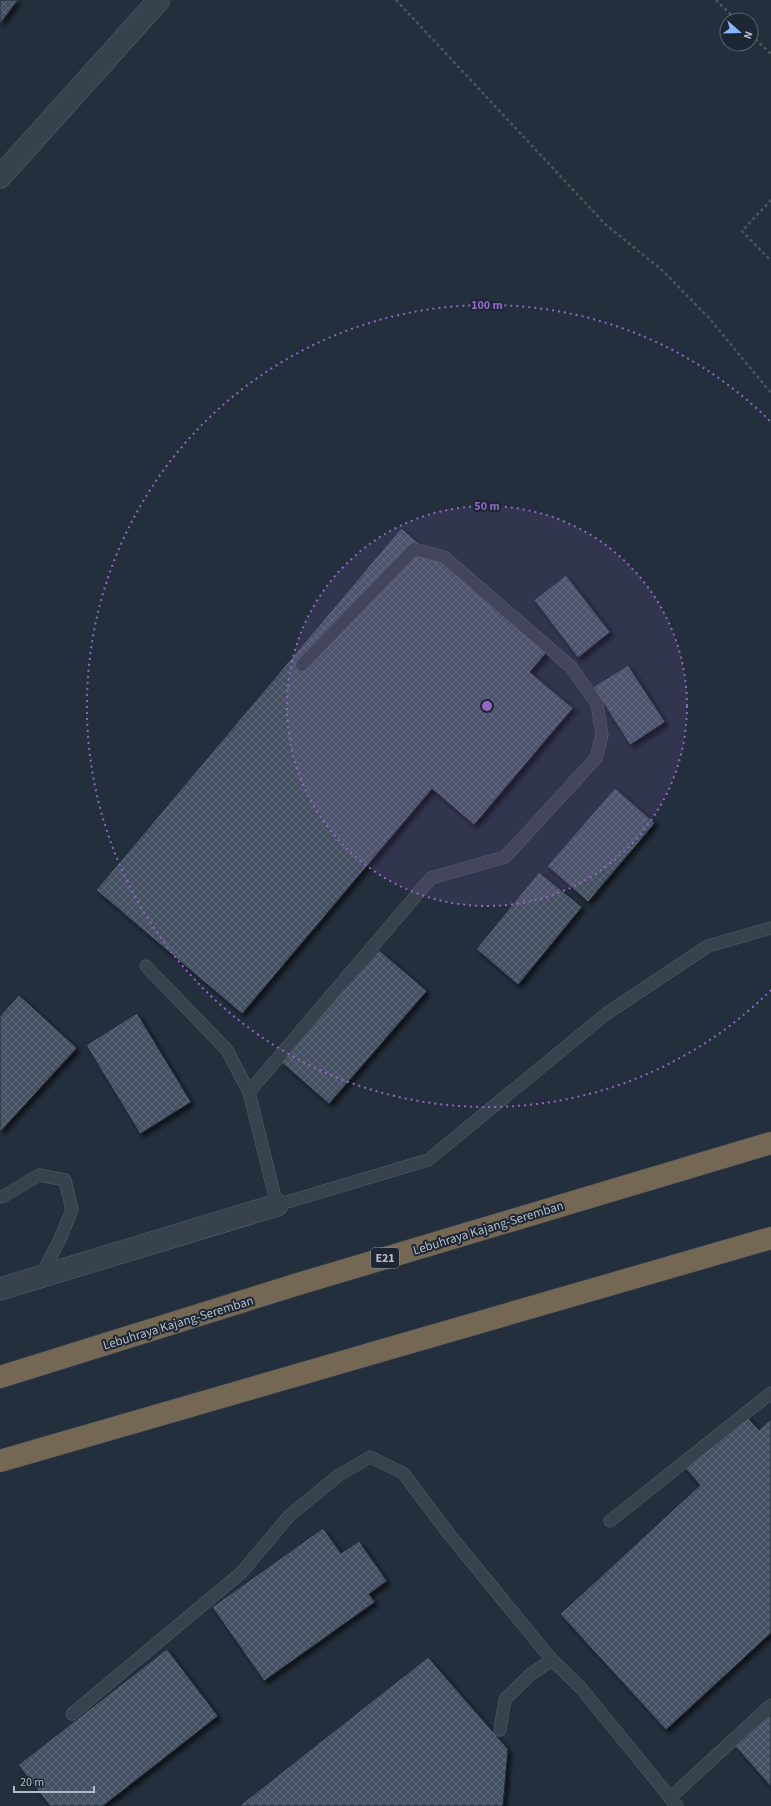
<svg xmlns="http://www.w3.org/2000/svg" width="771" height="1806" font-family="'Source Sans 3',sans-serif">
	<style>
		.building { fill: url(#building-cross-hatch); stroke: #1f2835; filter: url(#shadow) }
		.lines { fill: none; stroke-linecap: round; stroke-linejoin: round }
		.lane-casing { stroke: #565f6c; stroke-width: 13 }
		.street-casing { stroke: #565f6c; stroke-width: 23 }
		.highway-casing { stroke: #434c59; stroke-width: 23 }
		.path { stroke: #44595c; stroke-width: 2.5; stroke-dasharray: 3 3; stroke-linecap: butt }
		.lane { stroke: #38414e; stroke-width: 12 }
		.street { stroke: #38414e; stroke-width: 22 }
		.highway { stroke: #746855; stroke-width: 22 }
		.ring { fill: none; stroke: #9266c3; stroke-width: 2; stroke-dasharray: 2 4 }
		.labels { text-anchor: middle; stroke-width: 4; stroke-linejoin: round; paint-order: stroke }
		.shield { fill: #1d2633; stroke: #878f9c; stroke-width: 1 }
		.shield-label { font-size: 12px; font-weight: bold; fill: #b4bcc9 }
		.street-label { font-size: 13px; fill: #b4bcc9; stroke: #1d2633 }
		.centre { fill: #9266c3; stroke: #1d2633; stroke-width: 2 }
		.ring-label { font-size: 12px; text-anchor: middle; font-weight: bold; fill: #9266c3; stroke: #1d2633; stroke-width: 4; stroke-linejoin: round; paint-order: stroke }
	</style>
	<defs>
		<pattern id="building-cross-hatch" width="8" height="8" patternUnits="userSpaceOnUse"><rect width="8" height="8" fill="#455162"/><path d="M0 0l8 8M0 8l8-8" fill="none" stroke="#5d6877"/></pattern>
		<filter id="shadow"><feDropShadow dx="3.5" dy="3.5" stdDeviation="2" flood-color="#0009"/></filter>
	</defs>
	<rect width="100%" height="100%" fill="#242f3e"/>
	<g class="building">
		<polygon points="0,0 18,0 0,24"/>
		<polygon points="401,528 547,652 530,672 573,708 474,825 432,789 242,1014 96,890"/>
		<polygon points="566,575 610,632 578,658 534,600"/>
		<polygon points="628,665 665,722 630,745 593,687"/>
		<polygon points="615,788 655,823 588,902 547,866"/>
		<polygon points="539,872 582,907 518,985 476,949"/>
		<polygon points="379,950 427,991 329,1104 281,1062"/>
		<polygon points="19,995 77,1048 0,1132 0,1016"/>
		<polygon points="137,1013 191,1102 140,1134 86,1045"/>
		<polygon points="743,1412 759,1430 771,1419 771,1633 666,1730 560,1614 700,1485 684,1467"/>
		<polygon points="323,1528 341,1553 359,1541 387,1581 369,1594 375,1602 264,1681 212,1607"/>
		<polygon points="167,1649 218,1716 103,1806 50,1806 18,1765"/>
		<polygon points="428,1657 508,1749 503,1806 239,1806"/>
		<polygon points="771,1714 771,1787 735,1746"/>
	</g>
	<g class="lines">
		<g class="lane-casing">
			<g id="lane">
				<polyline points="302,665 414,549 444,557 571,667 597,704 602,735 596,758 505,857 431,878 249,1092 277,1205 428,1160 606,1014 708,946 771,928"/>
				<polyline points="146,966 227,1050 249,1092"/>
				<polyline points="0,1197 4,1196 39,1175 65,1180 72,1210 60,1239 41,1276"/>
				<polyline points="610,1521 771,1393"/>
				<polyline points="72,1714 241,1573 290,1515 339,1475 370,1457 403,1473 449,1534 552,1660"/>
				<polyline points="500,1730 505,1699 531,1674 552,1660 581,1688 677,1806"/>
				<polyline points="670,1798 771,1705"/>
			</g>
		</g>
		<g class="street-casing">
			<g id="street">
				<polyline points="0,177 159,0"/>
				<polyline points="0,1289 277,1205"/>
			</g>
		</g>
		<g class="highway-casing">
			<g id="highway">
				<polyline points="0,1377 295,1285 771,1143"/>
				<polyline points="0,1461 771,1238"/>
			</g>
		</g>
		<g class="path">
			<polyline points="396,0 605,224 663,271 709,318 771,393"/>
			<polyline points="716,0 736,20"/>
			<polyline points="751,35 771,54"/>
			<polyline points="771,200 742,231 771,261"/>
		</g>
		<use href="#lane" class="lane"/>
		<use href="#street" class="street"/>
		<use href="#highway" class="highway"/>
	</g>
	<circle cx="487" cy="706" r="200" fill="#9266c3" fill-opacity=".12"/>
	<g class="ring">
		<circle cx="487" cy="706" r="200"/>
		<path d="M771 990A401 401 0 1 1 771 422"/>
	</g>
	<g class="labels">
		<rect class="shield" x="371" y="1248" width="28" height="20" rx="3"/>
		<g class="shield-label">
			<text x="385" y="1262">E21</text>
		</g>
		<g class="street-label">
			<text transform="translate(488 1227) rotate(-17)" y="5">Lebuhraya Kajang-Seremban</text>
			<text transform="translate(178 1322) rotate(-17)" y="5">Lebuhraya Kajang-Seremban</text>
		</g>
	</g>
	<circle cx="487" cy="706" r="6" class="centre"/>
	<g class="ring-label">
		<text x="487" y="309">100 m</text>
		<text x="487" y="510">50 m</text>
	</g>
	<g transform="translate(739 32) rotate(110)"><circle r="19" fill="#1d2633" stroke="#59626f"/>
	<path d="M0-3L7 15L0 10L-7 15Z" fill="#8ab4f8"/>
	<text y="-6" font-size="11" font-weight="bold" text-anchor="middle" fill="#b4bcc9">N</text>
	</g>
	<path d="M14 1786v6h80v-6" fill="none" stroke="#b4bcc9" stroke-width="2"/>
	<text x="20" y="1786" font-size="12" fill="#b4bcc9" stroke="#1d2633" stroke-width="3" paint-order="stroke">20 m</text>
</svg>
